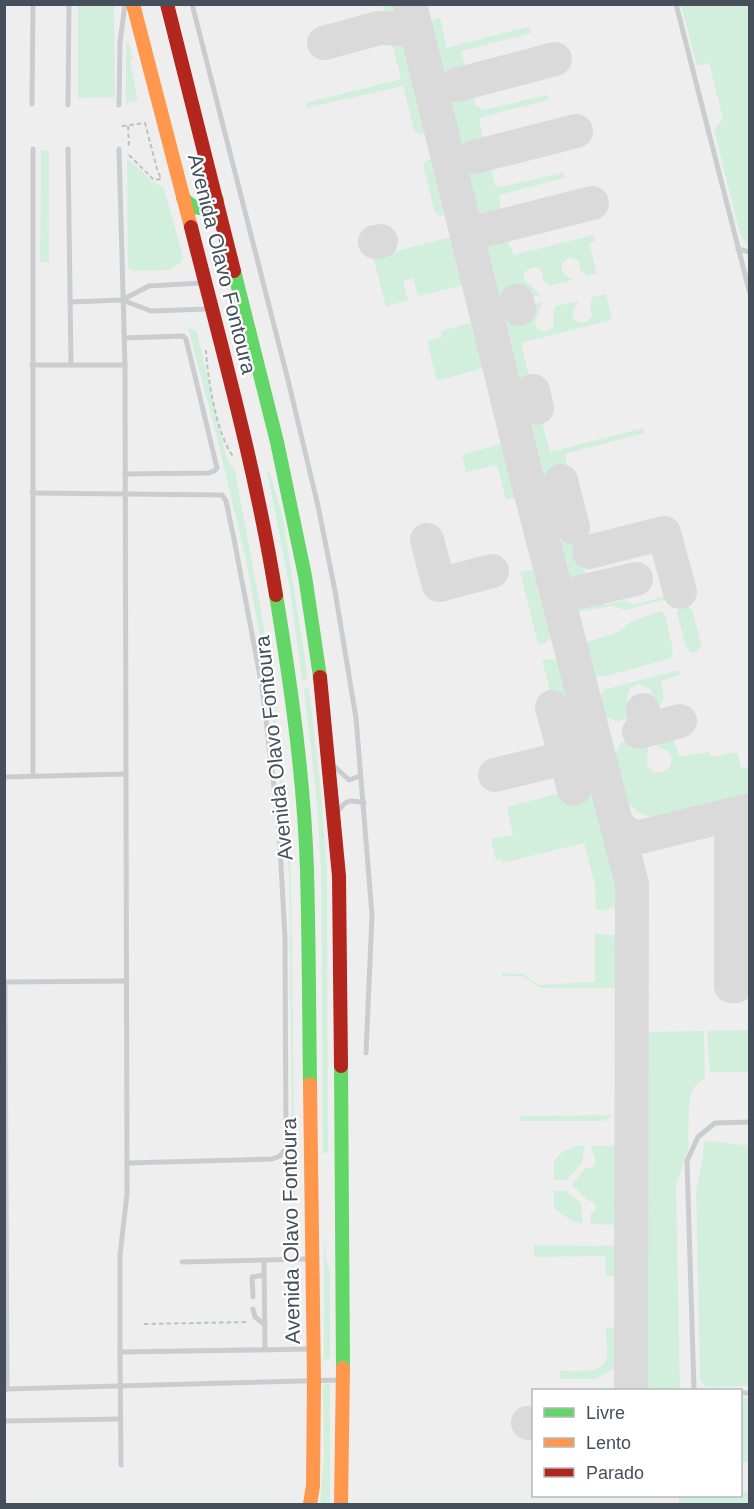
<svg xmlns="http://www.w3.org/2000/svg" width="754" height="1509" font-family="Helvetica,sans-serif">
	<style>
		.green { fill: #d2efde }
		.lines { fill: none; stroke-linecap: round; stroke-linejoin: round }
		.taxiway { stroke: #dadadb; stroke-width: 34 }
		.path { stroke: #b7c4c0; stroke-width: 2; stroke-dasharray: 4.5 3; stroke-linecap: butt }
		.lane { stroke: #cacdcf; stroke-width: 5 }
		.fast { stroke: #63d668; stroke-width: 14 }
		.slow { stroke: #ff974d; stroke-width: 14 }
		.jam { stroke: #b3261e; stroke-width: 14 }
		.labels { text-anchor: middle; stroke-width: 4.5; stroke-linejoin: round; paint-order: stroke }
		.street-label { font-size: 21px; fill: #45505b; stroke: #fff }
	</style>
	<rect width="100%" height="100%" fill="#efeeee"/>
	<g class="green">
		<polygon points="78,5 114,5 115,97 78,98"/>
		<polygon points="383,5 400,5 401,13 397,16 387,16"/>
		<polygon points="681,5 749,5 749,247 740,235 738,226 714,129 723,119 709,63 697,66"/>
		<polygon points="440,18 447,48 530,26 531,33 461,51 465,67 463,74 449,79 436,76 423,23"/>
		<polygon points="402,38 409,43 431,128 428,132 420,135 414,130 403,86 307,108 306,103 401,79 392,43"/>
		<polygon points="126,43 129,43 133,59 130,61 138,101 126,103"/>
		<path d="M469 90 474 94 475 105 483 110 547 95 549 100 479 118 483 138C478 147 463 150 454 145L443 100C448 91 459 90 469 90Z"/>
		<polygon points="41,150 49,150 49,262 40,262"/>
		<polygon points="127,158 152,181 164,188 183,257 181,262 169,270 133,271 128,268"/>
		<polygon points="435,159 439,161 450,207 446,213 440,216 435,213 423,165 427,160"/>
		<path d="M490 168 496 188 564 172 565 178 499 195 501 209 499 214C491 218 481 220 473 215L463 176 468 171Z"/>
		<path d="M594 235 595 241 589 243 597 274 587 276 580 270 579 261 570 257 562 263C560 274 566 274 573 280L550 286 543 279C544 266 531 263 524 274V280L541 295 498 305 494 302 481 253V249C486 241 498 237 507 240L514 255Z"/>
		<polygon points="455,236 468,284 418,296 413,278 403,281 408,300 386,307 373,257"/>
		<path d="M606 294 612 320 521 343 531 383 525 390 517 388 499 323 501 313 542 302 535 323 539 330 547 332 554 326 553 316 555 306 579 301C577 304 575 307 573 310 569 322 585 328 592 316L590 306 592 297Z"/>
		<polygon points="470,323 478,325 487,359 486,366 480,369 437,381 427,341 442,337 441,331"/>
		<polygon points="188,327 197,332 226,456 235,471 261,610 272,686 287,820 291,873 295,1203 293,1203 289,873 279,770 269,687 246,560 218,442"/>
		<polygon points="531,412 539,412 550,452 643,428 645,433 565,454 568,469 567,477 560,482 549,484 540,477 525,422 524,418"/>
		<polygon points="503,443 517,497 506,500 497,465 466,472 462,455"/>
		<polygon points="267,471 269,471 283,518 308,679 302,680 289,584"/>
		<polygon points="570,527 581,529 585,535 591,558 582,561 587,580 577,582 567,578 557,538 560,533"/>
		<polygon points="536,569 553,636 544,644 538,643 520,572"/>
		<path d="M689 590 690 593 625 610 612 606 577 612 575 610C583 600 595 596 605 605L625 600 633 605Z"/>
		<polygon points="686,606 692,609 701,643 701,647 696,652 691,652 686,647 677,613 679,608"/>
		<polygon points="661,611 665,614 673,649 671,658 603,677 593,675 584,646 587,642 619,632 632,621"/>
		<polygon points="550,659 558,660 561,662 570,700 554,705 542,660"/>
		<polygon points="679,670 680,675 661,681 664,698 656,712 650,713 649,707 653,696 650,689 638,684 631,688 627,696 628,704 638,710 638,717 616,721 603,716 598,698 606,689"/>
		<polygon points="309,688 321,792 327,871 328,1153 323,1153 321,871 316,793 304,689"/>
		<path d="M660 731 673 738 680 757 709 752 711 757 737 752 741 768 749 767V795L664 816 650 817 638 812 626 801 614 757 621 742 644 736C646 741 649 747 648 752 647 762 645 765 653 772L662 773 670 767 672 758 668 751 659 747 655 734 656 732Z"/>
		<polygon points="594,784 618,878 619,904 603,911 596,909 595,885 584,843 502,863 502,859 496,860 491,839 513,835 507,807"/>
		<polygon points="595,933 619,936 619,988 540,988 522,976 502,976 502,973 524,974 538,985 595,982"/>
		<polygon points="749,1030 749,1072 710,1072 707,1031"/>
		<polygon points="704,1031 705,1078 696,1085 691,1093 689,1104 688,1150 676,1184 680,1390 645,1390 646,1032"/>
		<polygon points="615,1115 604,1121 520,1121 520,1116"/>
		<path d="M704 1141C720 1141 734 1145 749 1145V1386L709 1387 705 1386 700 1379 696 1190 703 1158Z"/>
		<polygon points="577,1146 585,1146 582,1163 566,1180 554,1180 554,1161 562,1152"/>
		<polygon points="591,1146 618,1146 619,1225 590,1224 591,1213 595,1211 596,1205 593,1202 587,1200 572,1185 585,1168 591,1168 596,1163"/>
		<polygon points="554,1191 566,1191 581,1203 583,1224 573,1222 554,1208"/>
		<polygon points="324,1233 326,1259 330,1273 330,1358 327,1360 324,1358"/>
		<polygon points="534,1245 618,1246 618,1276 606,1276 605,1256 534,1257"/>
		<path d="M606 1327 614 1329 618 1336 616 1367 596 1379H560V1371C573 1371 605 1375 607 1356 608 1347 606 1337 606 1327Z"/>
		<polygon points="327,1383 330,1386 330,1504 320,1504 324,1457 323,1387"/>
		<polygon points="741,1398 749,1398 749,1462 741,1463"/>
		<polygon points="741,1491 749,1491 749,1504 679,1504 679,1496 740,1496"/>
	</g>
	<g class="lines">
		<g class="taxiway">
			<polyline points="410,4 524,467 632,884 631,1390"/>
			<polyline points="324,43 379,28 406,29"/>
			<polyline points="456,85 555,59"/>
			<polyline points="474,157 576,131"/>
			<polyline points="477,232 592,203"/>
			<polyline points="375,242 381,241"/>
			<polyline points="517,301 519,309"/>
			<polyline points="533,391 537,408"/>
			<polyline points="561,481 573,527"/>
			<polyline points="427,540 439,585 492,571"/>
			<polyline points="589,552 664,533 680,592"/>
			<polyline points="580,592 636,579"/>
			<polyline points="552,707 574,789"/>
			<polyline points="643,710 645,723 639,732 680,721"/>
			<polyline points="495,775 565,758"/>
			<polyline points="618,826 629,835 640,837 750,810"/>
			<path d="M736 986H731V841C732 827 736 817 750 811"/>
			<polyline points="528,1423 534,1423"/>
		</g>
		<g class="path">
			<polyline points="122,126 145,123 157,169 161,179"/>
			<polyline points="128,126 129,147"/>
			<polyline points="129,155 154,180 161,179"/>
			<path d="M206 350C207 376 217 436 233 456"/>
			<polyline points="144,1324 249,1322"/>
		</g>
		<g class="lane">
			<polyline points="192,4 288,380 318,506 335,591 356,718 372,915 366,1053"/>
			<polyline points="676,4 750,294"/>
			<polyline points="32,104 33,4"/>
			<polyline points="68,105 69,4"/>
			<polyline points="119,105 120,42 125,4"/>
			<polyline points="33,149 33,776"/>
			<polyline points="68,149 71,365"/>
			<polyline points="119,149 125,365 127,1194 120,1255 120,1352 312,1349"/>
			<polyline points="738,249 750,252"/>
			<polyline points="122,300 149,286 201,283"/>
			<polyline points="70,302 122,300 151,311 207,309"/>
			<polyline points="124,338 183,336 186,339 217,468 214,471 209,473 125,474"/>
			<polyline points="32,365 125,365"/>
			<polyline points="32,493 222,495 226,501 234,539 262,687 279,829 285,938 286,1148 280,1156 272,1159 127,1163"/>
			<polyline points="335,767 349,780 360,776"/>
			<polyline points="4,777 126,774"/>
			<path d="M339 810C346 799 352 800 364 803"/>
			<polyline points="4,982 126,981"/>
			<polyline points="5,982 7,1389"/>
			<polyline points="264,1260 265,1350"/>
			<polyline points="182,1262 308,1259"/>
			<polyline points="253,1297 252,1277 264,1275"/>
			<polyline points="253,1309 255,1317 265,1325"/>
			<polyline points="120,1352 121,1465"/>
			<polyline points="6,1389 339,1380"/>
			<polyline points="694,1390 687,1161 698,1137 715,1123 750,1122"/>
			<polyline points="740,1393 750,1393"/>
			<polyline points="4,1421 120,1419"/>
		</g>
		<g class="fast">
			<path d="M183 198C194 210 205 212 217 200"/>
			<polyline points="234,271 277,442 305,576 320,677"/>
			<path d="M276 595C291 686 304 778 307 870 309 941 309 1012 310 1084"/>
			<polyline points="341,1066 343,1368"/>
		</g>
		<g class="slow">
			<polyline points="133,4 191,227"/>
			<polyline points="310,1084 314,1381 313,1486 310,1504"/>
			<polyline points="341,1504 343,1368"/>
		</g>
		<g class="jam">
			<polyline points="167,4 234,271"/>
			<path d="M191 227C222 349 256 470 276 595"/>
			<polyline points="320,677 339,876 341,1066"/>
		</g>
	</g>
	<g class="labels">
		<g class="street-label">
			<text transform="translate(222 264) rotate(76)" y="7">Avenida Olavo Fontoura</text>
			<text transform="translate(274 748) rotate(-96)" y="7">Avenida Olavo Fontoura</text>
			<text transform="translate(291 1231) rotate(-91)" y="7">Avenida Olavo Fontoura</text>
		</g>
	</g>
	<rect width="754" height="1509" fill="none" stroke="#45505b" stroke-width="12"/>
	<rect x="532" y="1389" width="210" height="108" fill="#ffffff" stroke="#b5b9bd" stroke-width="1.5"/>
	<rect x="544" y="1408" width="30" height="9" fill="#63d668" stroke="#b5b9bd" stroke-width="1.5"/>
	<text x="586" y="1419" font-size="18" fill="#45505b">Livre</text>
	<rect x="544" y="1438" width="30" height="9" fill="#ff974d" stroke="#b5b9bd" stroke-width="1.5"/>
	<text x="586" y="1449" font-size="18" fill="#45505b">Lento</text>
	<rect x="544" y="1468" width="30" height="9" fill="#b3261e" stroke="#b5b9bd" stroke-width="1.5"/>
	<text x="586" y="1479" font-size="18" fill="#45505b">Parado</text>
</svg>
